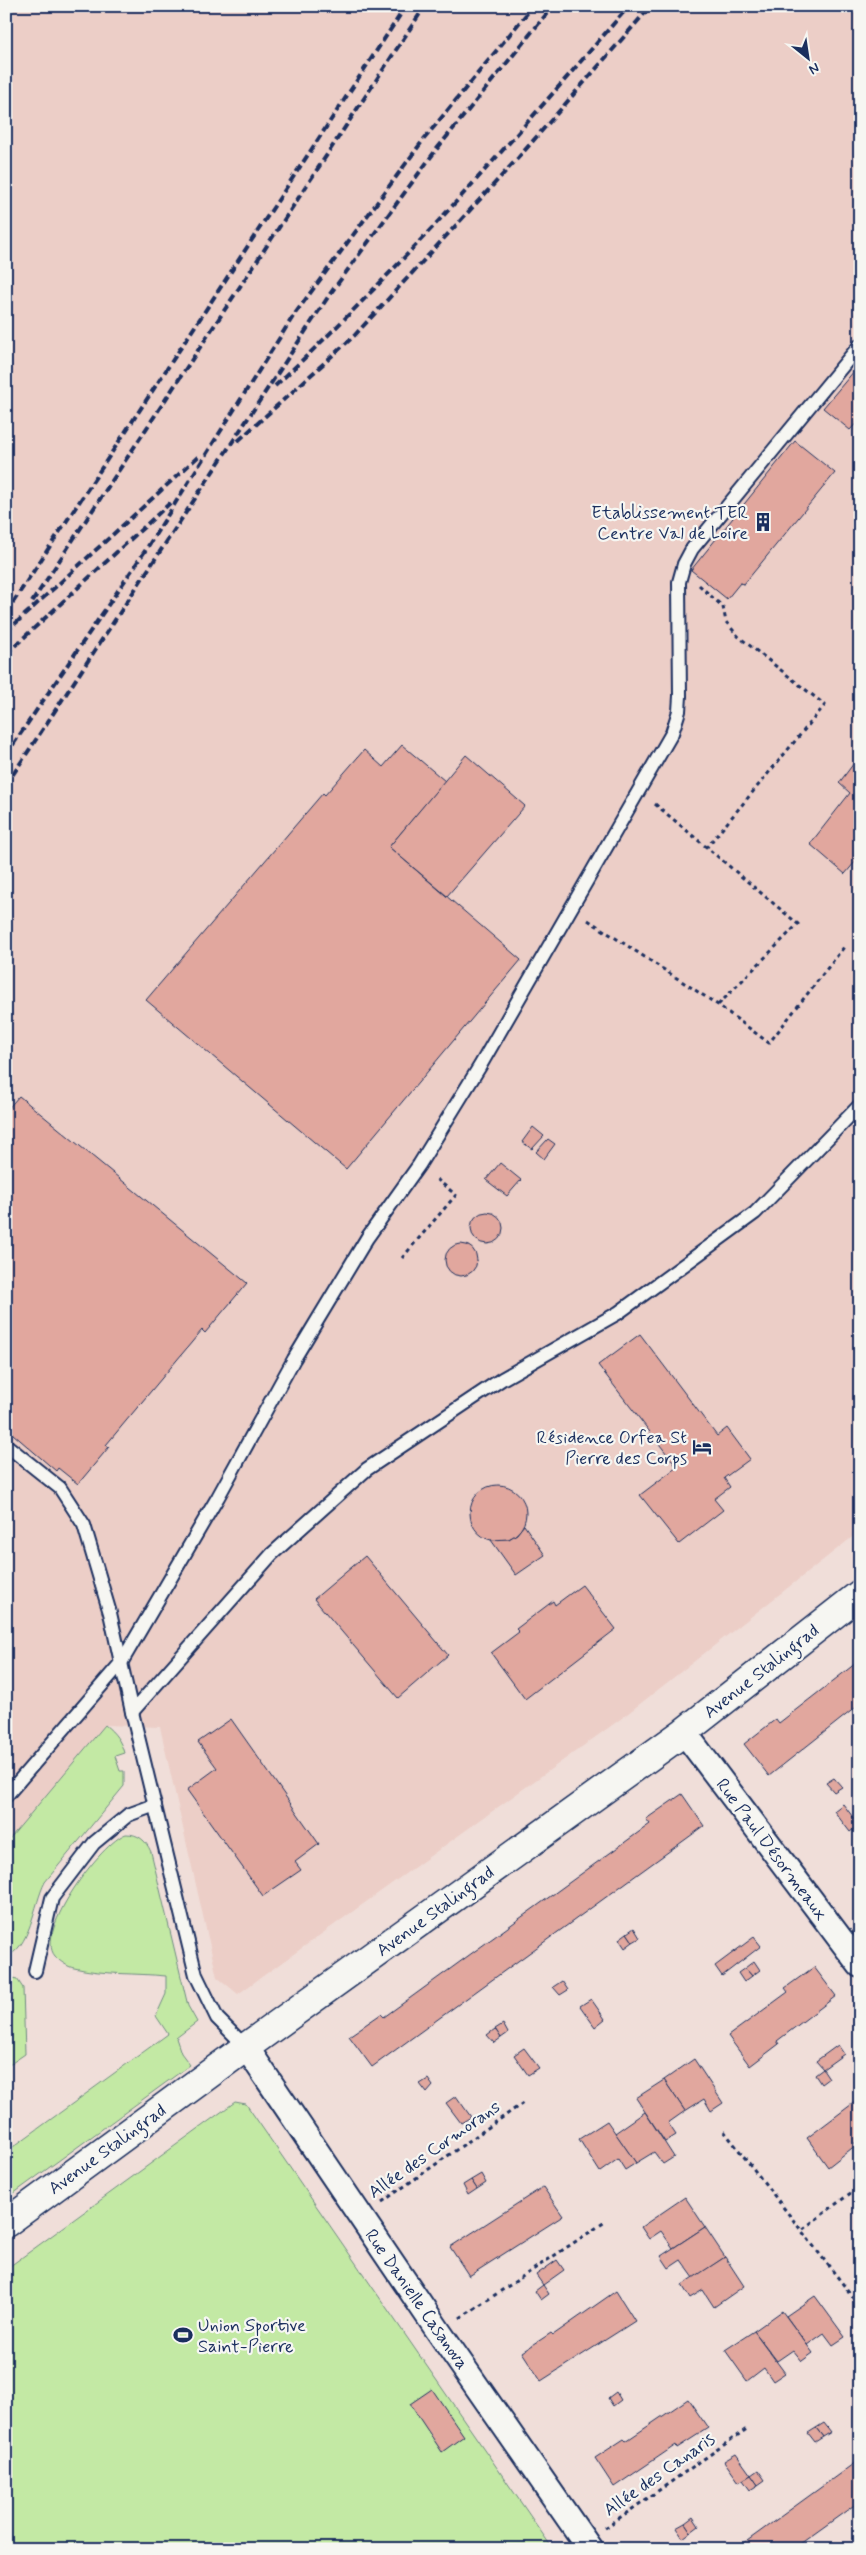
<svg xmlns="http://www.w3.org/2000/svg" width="866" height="2555" font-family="Mynerve,sans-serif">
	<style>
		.built { fill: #eccec7 }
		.green { fill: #c3e9a4; stroke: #6f8c81 }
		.building { fill: #e1a79e; stroke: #1b2f5e }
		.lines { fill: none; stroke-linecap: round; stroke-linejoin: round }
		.lane-casing { stroke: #1b2f5e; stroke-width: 16 }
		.street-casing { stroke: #1b2f5e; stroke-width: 28 }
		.secondary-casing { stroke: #1b2f5e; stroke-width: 31 }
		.path { stroke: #1b2f5e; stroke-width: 3; stroke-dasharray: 4 4; stroke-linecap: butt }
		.lane { stroke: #f6f6f2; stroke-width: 12 }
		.street { stroke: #f6f6f2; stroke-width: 24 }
		.secondary { stroke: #f6f6f2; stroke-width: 28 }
		.rail { stroke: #1b2f5e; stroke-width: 4; stroke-dasharray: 8 4; stroke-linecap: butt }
		.labels { text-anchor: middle; stroke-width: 4.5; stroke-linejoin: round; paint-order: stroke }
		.poi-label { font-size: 18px; fill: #1b2f5e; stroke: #f6f6f2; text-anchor: end }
		.street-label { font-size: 18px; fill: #1b2f5e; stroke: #f6f6f2 }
	</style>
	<rect width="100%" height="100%" fill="#f0ded9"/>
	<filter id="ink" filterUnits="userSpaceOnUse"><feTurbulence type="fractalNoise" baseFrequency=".02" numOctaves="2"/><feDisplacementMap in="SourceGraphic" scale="10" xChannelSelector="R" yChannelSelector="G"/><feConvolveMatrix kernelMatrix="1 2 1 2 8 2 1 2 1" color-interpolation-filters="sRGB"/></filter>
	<g filter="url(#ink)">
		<polygon class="built" points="6,6 860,6 860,1531 622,1718 238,1994 217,1977 160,1727 105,1725 6,1843"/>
		<g class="green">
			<path d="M105 1725C115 1733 121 1741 124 1753L115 1756 120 1771H124V1786L45 1882C34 1903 30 1950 6 1956V1843Z"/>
			<path d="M126 1834C138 1834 146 1840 151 1852L188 2006 197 2022 176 2038 181 2053 190 2065 6 2199V2152L168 2034 156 2016 166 1994V1976C136 1973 103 1975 74 1968 68 1967 59 1961 55 1956 34 1932 102 1842 126 1834Z"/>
			<polygon points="9,1977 17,1979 23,1988 25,2054 6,2067 6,1997 9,1997"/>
			<polygon points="235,2102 246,2104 553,2549 6,2549 6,2269"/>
		</g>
		<g class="building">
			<polygon points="860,364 860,419 850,430 823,408"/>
			<polygon points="795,441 835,473 744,584 740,583 727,599 691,570"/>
			<polygon points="402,745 445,781 389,847 521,960 346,1169 146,1000 323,793 325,795 364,750 383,767"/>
			<polygon points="466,755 525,806 447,896 389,847"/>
			<polygon points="860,755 860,856 845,874 810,844 850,793 839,783"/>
			<polygon points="19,1096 247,1283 205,1333 202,1330 106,1445 109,1447 78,1484 58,1468 56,1471 6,1428 6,1111"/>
			<polygon points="533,1127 544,1136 532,1149 522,1142"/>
			<polygon points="548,1139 555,1144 544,1159 536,1152"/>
			<polygon points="500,1163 521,1180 507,1196 486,1180"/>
			<circle cx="487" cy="1228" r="16"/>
			<circle cx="461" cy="1260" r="16"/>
			<polygon points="640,1334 717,1436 727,1428 750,1459 724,1478 730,1487 714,1499 723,1510 679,1544 640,1495 677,1467 598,1365"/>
			<circle cx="498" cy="1513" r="28"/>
			<polygon points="524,1525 545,1555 516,1575 491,1540 509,1539 517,1534"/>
			<polygon points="365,1556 448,1655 398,1698 314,1599"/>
			<polygon points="582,1585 616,1629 525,1699 491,1653 519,1632 516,1629 553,1601 555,1605"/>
			<polygon points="860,1660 860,1704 769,1776 744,1744 776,1719 779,1723"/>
			<polygon points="231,1719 319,1844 295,1862 301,1870 263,1896 187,1790 217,1768 198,1742"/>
			<polygon points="834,1778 842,1787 834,1792 826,1783"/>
			<polygon points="682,1794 704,1826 372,2067 349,2036 381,2014 384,2017 570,1882 650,1824 646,1819"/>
			<polygon points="843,1804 859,1825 850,1832 834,1811"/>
			<polygon points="634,1928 640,1938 633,1942 627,1933"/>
			<polygon points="627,1933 633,1942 625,1948 619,1939"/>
			<polygon points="754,1937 761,1946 722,1976 715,1966"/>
			<polygon points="754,1961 760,1970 752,1976 745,1968"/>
			<polygon points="814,1967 836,1996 777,2041 779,2044 750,2066 728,2036 788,1992 785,1988"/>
			<polygon points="745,1968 752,1976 744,1982 738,1973"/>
			<polygon points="562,1981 568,1990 560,1995 553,1987"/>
			<polygon points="591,1999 605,2019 595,2027 580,2006"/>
			<polygon points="503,2024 508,2033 501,2038 495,2029"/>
			<polygon points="495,2029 501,2038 494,2043 487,2035"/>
			<polygon points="838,2045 844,2054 823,2069 816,2061"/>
			<polygon points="524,2048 539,2068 528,2075 514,2055"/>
			<polygon points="694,2059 723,2103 711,2111 704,2099 685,2111 664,2080"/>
			<polygon points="823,2069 829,2078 821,2084 815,2075"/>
			<polygon points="428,2079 433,2086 427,2093 420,2084"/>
			<polygon points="664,2080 685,2111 668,2123 676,2135 665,2142 636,2098"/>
			<polygon points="456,2096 471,2117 461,2123 446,2103"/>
			<polygon points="860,2098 860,2138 854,2143 856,2145 828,2167 807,2138"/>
			<polygon points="645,2112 674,2157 663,2164 654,2152 636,2163 615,2133"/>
			<polygon points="607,2121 636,2163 625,2170 618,2159 600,2172 579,2139"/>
			<polygon points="481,2174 486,2183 477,2189 471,2180"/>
			<polygon points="471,2180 477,2189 468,2195 463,2185"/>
			<polygon points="543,2187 563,2216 469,2276 450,2247"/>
			<polygon points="685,2197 705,2227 673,2248 661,2231 649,2239 641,2227"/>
			<polygon points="705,2227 725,2257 694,2278 681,2260 669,2268 661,2256"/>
			<polygon points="725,2257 744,2286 714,2307 703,2290 690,2298 682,2285"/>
			<polygon points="557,2260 564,2270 543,2285 536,2275"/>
			<polygon points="543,2285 549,2294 541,2300 535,2291"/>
			<polygon points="616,2291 635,2321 541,2381 522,2352 551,2333 553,2335"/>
			<polygon points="815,2296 845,2337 833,2345 824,2333 807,2345 786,2316"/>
			<polygon points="782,2311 813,2353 802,2361 793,2350 777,2361 754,2331"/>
			<polygon points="754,2331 785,2373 773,2381 764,2368 747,2381 725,2350"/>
			<polygon points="432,2389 464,2436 442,2452 410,2404"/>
			<polygon points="616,2392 621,2400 613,2406 608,2398"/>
			<polygon points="688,2399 708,2428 677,2448 676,2445 614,2487 595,2458 624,2439 626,2441"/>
			<polygon points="824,2423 831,2432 823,2437 816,2428"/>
			<polygon points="816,2428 823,2437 815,2442 808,2433"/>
			<polygon points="736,2454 751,2475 739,2482 724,2461"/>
			<polygon points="860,2459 860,2501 793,2549 736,2549"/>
			<polygon points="758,2470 765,2480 758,2485 751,2475"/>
			<polygon points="751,2475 758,2485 750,2490 743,2480"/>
			<polygon points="693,2517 699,2526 691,2532 685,2523"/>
			<polygon points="685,2523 691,2532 683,2538 676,2528"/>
		</g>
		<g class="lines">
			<g class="lane-casing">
				<g id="lane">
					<polyline points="6,1445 60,1488 84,1525 110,1613 132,1712 196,1975 217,2018 246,2047"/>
					<polyline points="132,1712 272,1554 367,1469 502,1379 618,1313 755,1213 860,1105"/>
					<polyline points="6,1796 121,1663 218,1497 294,1359 367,1238 419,1165 480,1066 672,733 679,711 680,696 679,582 684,564 692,549 860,345"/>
					<polyline points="35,1971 52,1898 94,1843 128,1815 155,1805"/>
				</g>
			</g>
			<g class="street-casing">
				<g id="street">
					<polyline points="684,1732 860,1965"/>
					<polyline points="246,2047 439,2332 590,2549"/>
				</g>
			</g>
			<g class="secondary-casing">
				<polyline id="secondary" points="6,2223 246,2047 684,1732 860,1594"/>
			</g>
			<g class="path">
				<polyline points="699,585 723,607 726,622 739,637 825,705 707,847"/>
				<polyline points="655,804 798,924 718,1005"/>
				<polyline points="588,920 718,1005 769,1043 844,947"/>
				<polyline points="402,1258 456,1195 434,1177"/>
				<polyline points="724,2131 860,2306"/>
				<polyline points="382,2202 523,2103"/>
				<polyline points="803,2229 860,2186"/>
				<polyline points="460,2318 605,2222"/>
				<polyline points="605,2528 748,2428"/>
			</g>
			<use href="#lane" class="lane"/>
			<use href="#street" class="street"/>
			<use href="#secondary" class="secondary"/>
			<g class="rail">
				<path d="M275 386C402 268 515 137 629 6"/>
				<polyline points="238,441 354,336 518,158 651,6"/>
				<polyline points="32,602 425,6"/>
				<polyline points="6,613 406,6"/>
				<polyline points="6,632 201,454"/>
				<polyline points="6,654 170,503"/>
				<polyline points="6,755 145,551 294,315 424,139 533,6"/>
				<polyline points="6,785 330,294 436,150 553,6"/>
			</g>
		</g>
	</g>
	<defs>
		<g id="building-bare" transform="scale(1.5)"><path d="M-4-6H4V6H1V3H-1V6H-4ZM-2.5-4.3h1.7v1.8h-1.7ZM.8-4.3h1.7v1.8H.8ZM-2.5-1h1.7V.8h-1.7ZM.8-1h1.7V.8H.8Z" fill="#1b2f5e" stroke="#f6f6f2" stroke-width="2.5" paint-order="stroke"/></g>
		<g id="hotel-bare" transform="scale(1.5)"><path d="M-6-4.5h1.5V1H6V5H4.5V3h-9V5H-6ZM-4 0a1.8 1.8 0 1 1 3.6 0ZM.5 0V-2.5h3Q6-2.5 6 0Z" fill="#1b2f5e" stroke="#f6f6f2" stroke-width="2.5" paint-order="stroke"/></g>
		<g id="stadium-bare" transform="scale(1.5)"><path d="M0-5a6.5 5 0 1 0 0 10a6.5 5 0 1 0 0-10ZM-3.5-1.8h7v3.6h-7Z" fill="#1b2f5e" stroke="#f6f6f2" stroke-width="2.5" paint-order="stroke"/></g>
	</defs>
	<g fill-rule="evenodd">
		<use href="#building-bare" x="763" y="522"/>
		<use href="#hotel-bare" x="702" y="1447"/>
		<use href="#stadium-bare" x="183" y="2335"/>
	</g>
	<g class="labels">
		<g class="poi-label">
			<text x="748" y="518">Etablissement TER<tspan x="748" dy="21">Centre Val de Loire</tspan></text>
			<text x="687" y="1443">Résidence Orfea St<tspan x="687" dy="21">Pierre des Corps</tspan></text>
			<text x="198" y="2331" text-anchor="start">Union Sportive<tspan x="198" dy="21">Saint-Pierre</tspan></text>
		</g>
		<g class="street-label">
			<text transform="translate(761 1671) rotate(-38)" y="6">Avenue Stalingrad</text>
			<text transform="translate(772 1849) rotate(53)" y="6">Rue Paul Désormeaux</text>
			<text transform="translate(435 1911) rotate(-36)" y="6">Avenue Stalingrad</text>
			<text transform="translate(107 2149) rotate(-36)" y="6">Avenue Stalingrad</text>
			<text transform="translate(434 2149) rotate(-35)" y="6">Allée des Cormorans</text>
			<text transform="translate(417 2299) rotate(55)" y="6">Rue Danielle Casanova</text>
			<text transform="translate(659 2474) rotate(-35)" y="6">Allée des Canaris</text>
		</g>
	</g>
	<rect width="866" height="2555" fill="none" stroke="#f6f6f2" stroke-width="25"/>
	<rect x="12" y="12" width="841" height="2530" fill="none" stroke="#1b2f5e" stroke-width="2" filter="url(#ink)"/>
	<g transform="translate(808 58) rotate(150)" stroke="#f6f6f2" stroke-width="4" paint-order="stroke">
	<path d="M0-4L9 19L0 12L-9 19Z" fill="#1b2f5e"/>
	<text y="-8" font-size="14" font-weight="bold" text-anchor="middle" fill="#1b2f5e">N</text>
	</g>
</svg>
